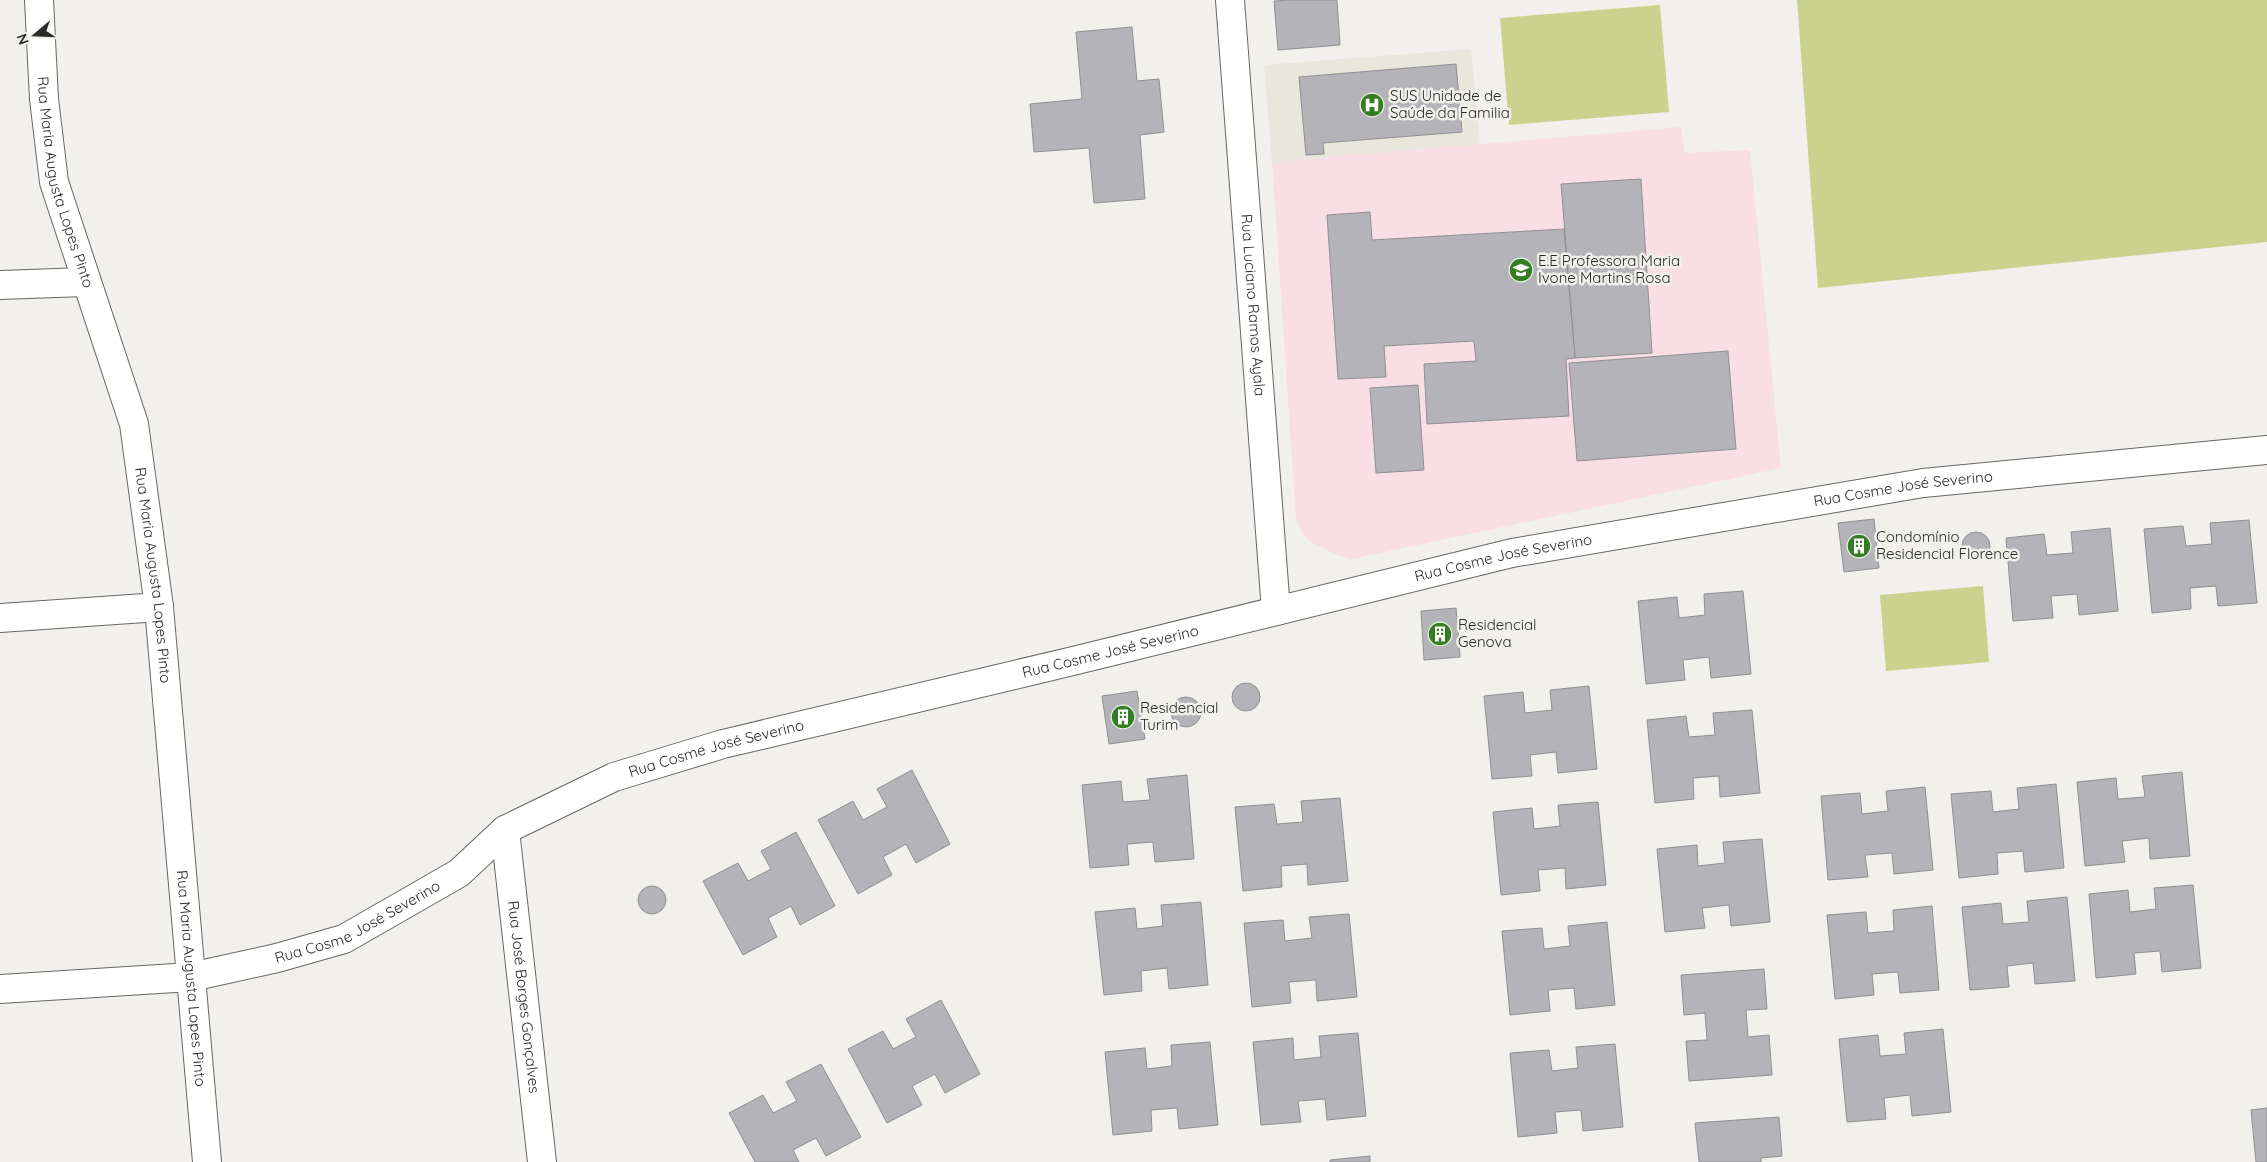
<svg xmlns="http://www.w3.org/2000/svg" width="2267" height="1162" font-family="Quicksand,sans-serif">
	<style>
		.built { fill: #e9e7dc }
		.education { fill: #f9dfe5 }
		.green { fill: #c9d38e }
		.building { fill: #b4b4b8; stroke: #8f8f92 }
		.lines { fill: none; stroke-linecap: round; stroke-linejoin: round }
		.minor-casing { stroke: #676663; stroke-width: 30 }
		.minor { stroke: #fff; stroke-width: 28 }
		.labels { text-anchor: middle; stroke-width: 5; stroke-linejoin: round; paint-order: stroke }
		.poi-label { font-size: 15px; fill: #2a2a28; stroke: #f1f0ed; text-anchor: start }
		.street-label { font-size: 15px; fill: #2a2a28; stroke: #f1f0ed }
	</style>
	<rect width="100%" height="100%" fill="#f1f0ed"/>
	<polygon class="built" points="1471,49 1480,144 1272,162 1264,65"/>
	<polygon class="education" points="1681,127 1685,153 1750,150 1781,468 1352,559 1337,555 1314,544 1303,535 1296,519 1272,162"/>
	<g class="green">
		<polygon points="1797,0 2267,0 2267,242 1818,288"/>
		<polygon points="1660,5 1669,112 1509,125 1500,18"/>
		<polygon points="1983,586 1989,662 1886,671 1880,595"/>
	</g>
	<g class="building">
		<polygon points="1290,0 1337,0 1340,45 1278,50 1274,1"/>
		<polygon points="1132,27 1137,81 1159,79 1164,132 1140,135 1145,199 1094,203 1089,148 1034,152 1030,104 1082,99 1076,32"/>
		<polygon points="1456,64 1462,132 1323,143 1324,154 1306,155 1299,77"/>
		<polygon points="1641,179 1652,353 1575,358 1561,184"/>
		<polygon points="1370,212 1372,240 1564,229 1575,358 1566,359 1569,416 1427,424 1424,364 1476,361 1474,341 1384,346 1386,377 1338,379 1327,215"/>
		<polygon points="1728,351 1736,449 1577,461 1569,363"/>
		<polygon points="1418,385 1424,470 1376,473 1370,388"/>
		<polygon points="1874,519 1879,568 1844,572 1838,523"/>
		<polygon points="2249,520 2257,603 2218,606 2216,586 2190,588 2191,609 2152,613 2144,529 2183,526 2186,546 2212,544 2210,523"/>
		<polygon points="2110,528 2118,611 2079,615 2077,594 2051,596 2053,618 2013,621 2006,538 2044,534 2047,555 2073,553 2071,532"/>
		<circle cx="1976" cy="546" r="14"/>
		<polygon points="1743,591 1751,674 1711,678 1709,657 1683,660 1685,680 1646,684 1638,601 1677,597 1679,618 1705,615 1704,594"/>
		<polygon points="1456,608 1460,657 1424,660 1421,611"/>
		<circle cx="1246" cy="697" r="14"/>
		<polygon points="1589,686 1597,769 1558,773 1556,752 1530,755 1532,776 1492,779 1484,696 1523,692 1525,713 1552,710 1550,690"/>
		<polygon points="1137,691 1145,739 1109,744 1102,696"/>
		<circle cx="1186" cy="712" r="15"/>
		<polygon points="1752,710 1760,793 1720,797 1719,776 1693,778 1694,799 1655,803 1647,720 1686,716 1689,737 1715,735 1713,713"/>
		<polygon points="912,770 950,844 916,863 906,844 883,857 892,875 858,894 818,820 853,801 863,820 887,807 877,789"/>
		<polygon points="2182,772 2190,856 2150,859 2149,838 2122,841 2125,862 2085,866 2077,782 2116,778 2118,799 2145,797 2142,776"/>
		<polygon points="1187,775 1194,859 1155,862 1153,842 1127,844 1129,865 1090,868 1082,785 1121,781 1123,802 1150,800 1147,779"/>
		<polygon points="2056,784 2064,868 2025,872 2023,851 1997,853 1998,874 1959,878 1951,794 1991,791 1993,812 2019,809 2017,788"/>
		<polygon points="1925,787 1933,870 1894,874 1892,853 1865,855 1868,877 1828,880 1821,796 1860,793 1862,814 1888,811 1886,791"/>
		<polygon points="1340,798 1348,881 1308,885 1307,864 1281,866 1282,887 1243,891 1235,807 1274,804 1277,824 1303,822 1301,801"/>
		<polygon points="1598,802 1606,885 1566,889 1565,868 1538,870 1540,891 1501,895 1493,812 1532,808 1534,829 1560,826 1558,805"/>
		<polygon points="796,832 835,906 800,925 791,906 768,918 777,937 743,955 703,881 738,863 748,881 771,869 761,851"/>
		<polygon points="1762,839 1770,922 1731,926 1729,905 1702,908 1705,928 1665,932 1657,849 1697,845 1698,866 1725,863 1723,842"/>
		<polygon points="2193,885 2201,968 2162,972 2160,951 2134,953 2136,974 2096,978 2089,894 2128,890 2130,912 2156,909 2154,888"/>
		<circle cx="652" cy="900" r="14"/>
		<polygon points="2067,897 2075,981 2035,984 2033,963 2007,966 2009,987 1970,990 1962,907 2001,903 2003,924 2029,922 2027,901"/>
		<polygon points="1201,902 1208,985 1169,989 1167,968 1141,971 1142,991 1104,995 1095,912 1135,908 1137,929 1163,926 1161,905"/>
		<polygon points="1932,906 1939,990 1900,993 1898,972 1872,974 1874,995 1835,999 1827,915 1866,912 1868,933 1894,931 1893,910"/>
		<polygon points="1349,914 1357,997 1317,1001 1316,980 1289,982 1291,1003 1252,1007 1244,923 1283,920 1285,941 1312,938 1309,917"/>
		<polygon points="1607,922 1615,1005 1576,1009 1574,988 1548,990 1550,1011 1510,1015 1502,931 1542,928 1544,949 1570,946 1568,926"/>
		<polygon points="1764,969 1767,1009 1746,1010 1748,1037 1769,1035 1772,1075 1689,1081 1686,1041 1707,1040 1705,1013 1684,1015 1681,975"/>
		<polygon points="941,1000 980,1074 945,1093 935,1074 912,1086 922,1105 887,1123 848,1049 883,1031 893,1049 916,1037 906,1019"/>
		<polygon points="1943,1029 1951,1112 1912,1116 1910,1095 1884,1098 1886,1119 1847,1122 1839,1039 1878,1035 1880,1056 1906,1054 1904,1033"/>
		<polygon points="1358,1033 1366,1116 1327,1120 1325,1099 1298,1101 1301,1122 1261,1125 1253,1042 1293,1038 1294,1060 1321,1057 1319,1036"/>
		<polygon points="1210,1042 1218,1125 1179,1129 1177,1108 1151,1110 1152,1131 1113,1135 1105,1052 1145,1048 1147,1069 1172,1066 1171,1045"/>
		<polygon points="1615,1044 1623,1127 1583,1131 1581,1110 1555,1112 1557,1133 1518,1137 1510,1053 1549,1050 1552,1071 1578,1068 1576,1047"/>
		<polygon points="821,1064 861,1137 826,1156 816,1138 793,1150 799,1162 755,1162 729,1113 763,1095 773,1113 797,1101 786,1082"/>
		<polygon points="2267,1108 2267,1162 2256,1162 2251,1110"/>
		<polygon points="1779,1117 1782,1156 1761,1158 1761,1162 1699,1162 1695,1123"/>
		<polygon points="1370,1156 1370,1162 1330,1162 1330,1160"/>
	</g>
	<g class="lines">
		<g class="minor-casing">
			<g id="minor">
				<path id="s1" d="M39 0 44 99 54 182 134 424 159 607 207 1162"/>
				<path id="s2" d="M1230 0 1276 611"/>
				<polyline points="0,285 85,282"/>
				<polyline points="0,618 159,607"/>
				<path id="s3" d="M505 830 542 1162"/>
				<path id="s4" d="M0 989 191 977 277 958 344 939 459 873 505 830 614 777 723 744 1073 661 1512 553 1923 483 2267 450"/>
			</g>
		</g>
		<use href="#minor" class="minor"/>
	</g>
	<defs>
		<g id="hospital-disc" transform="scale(1.25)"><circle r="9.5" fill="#357d22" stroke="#f1f0ed"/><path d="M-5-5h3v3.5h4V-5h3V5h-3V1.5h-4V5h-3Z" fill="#fff"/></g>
		<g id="school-disc" transform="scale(1.25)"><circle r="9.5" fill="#357d22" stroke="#f1f0ed"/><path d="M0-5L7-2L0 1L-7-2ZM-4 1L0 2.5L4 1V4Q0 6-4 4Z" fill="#fff"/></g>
		<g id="building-disc" transform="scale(1.25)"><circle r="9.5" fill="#357d22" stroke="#f1f0ed"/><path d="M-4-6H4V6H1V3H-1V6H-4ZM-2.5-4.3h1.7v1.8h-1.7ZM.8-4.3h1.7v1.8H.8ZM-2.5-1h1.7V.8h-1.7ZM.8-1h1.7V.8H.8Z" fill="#fff"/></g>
	</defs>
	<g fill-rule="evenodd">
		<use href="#hospital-disc" x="1372" y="105"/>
		<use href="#school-disc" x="1521" y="270"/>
		<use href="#building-disc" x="1859" y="546"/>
		<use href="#building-disc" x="1440" y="634"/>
		<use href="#building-disc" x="1123" y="717"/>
	</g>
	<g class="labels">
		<g class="poi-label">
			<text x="1390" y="101">SUS Unidade de<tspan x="1390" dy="17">Saúde da Familia</tspan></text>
			<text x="1538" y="266">E.E Professora Maria<tspan x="1538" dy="17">Ivone Martins Rosa</tspan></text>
			<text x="1876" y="542">Condomínio<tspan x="1876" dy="17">Residencial Florence</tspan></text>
			<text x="1458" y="630">Residencial<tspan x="1458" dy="17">Genova</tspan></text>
			<text x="1140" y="713">Residencial<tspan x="1140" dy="17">Turim</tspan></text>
		</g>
		<g class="street-label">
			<text dy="5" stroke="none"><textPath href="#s1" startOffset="185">Rua Maria Augusta Lopes Pinto</textPath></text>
			<text dy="5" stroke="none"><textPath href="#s2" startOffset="306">Rua Luciano Ramos Ayala</textPath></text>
			<text dy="5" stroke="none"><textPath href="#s4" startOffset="1988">Rua Cosme José Severino</textPath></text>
			<text dy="5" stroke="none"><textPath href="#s4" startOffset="1582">Rua Cosme José Severino</textPath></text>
			<text dy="5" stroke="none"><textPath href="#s1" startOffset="590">Rua Maria Augusta Lopes Pinto</textPath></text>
			<text dy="5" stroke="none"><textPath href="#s4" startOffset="1178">Rua Cosme José Severino</textPath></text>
			<text dy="5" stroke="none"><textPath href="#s4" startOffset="772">Rua Cosme José Severino</textPath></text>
			<text dy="5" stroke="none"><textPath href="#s4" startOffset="368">Rua Cosme José Severino</textPath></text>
			<text dy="5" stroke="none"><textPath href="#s1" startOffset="995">Rua Maria Augusta Lopes Pinto</textPath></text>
			<text dy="5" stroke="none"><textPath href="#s3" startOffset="168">Rua José Borges Gonçalves</textPath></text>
		</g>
	</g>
	<g transform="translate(35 35) rotate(251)" stroke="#f1f0ed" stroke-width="4" paint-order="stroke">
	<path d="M0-4L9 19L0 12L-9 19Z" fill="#2a2a28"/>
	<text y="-8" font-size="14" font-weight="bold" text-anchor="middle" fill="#2a2a28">N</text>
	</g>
</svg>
